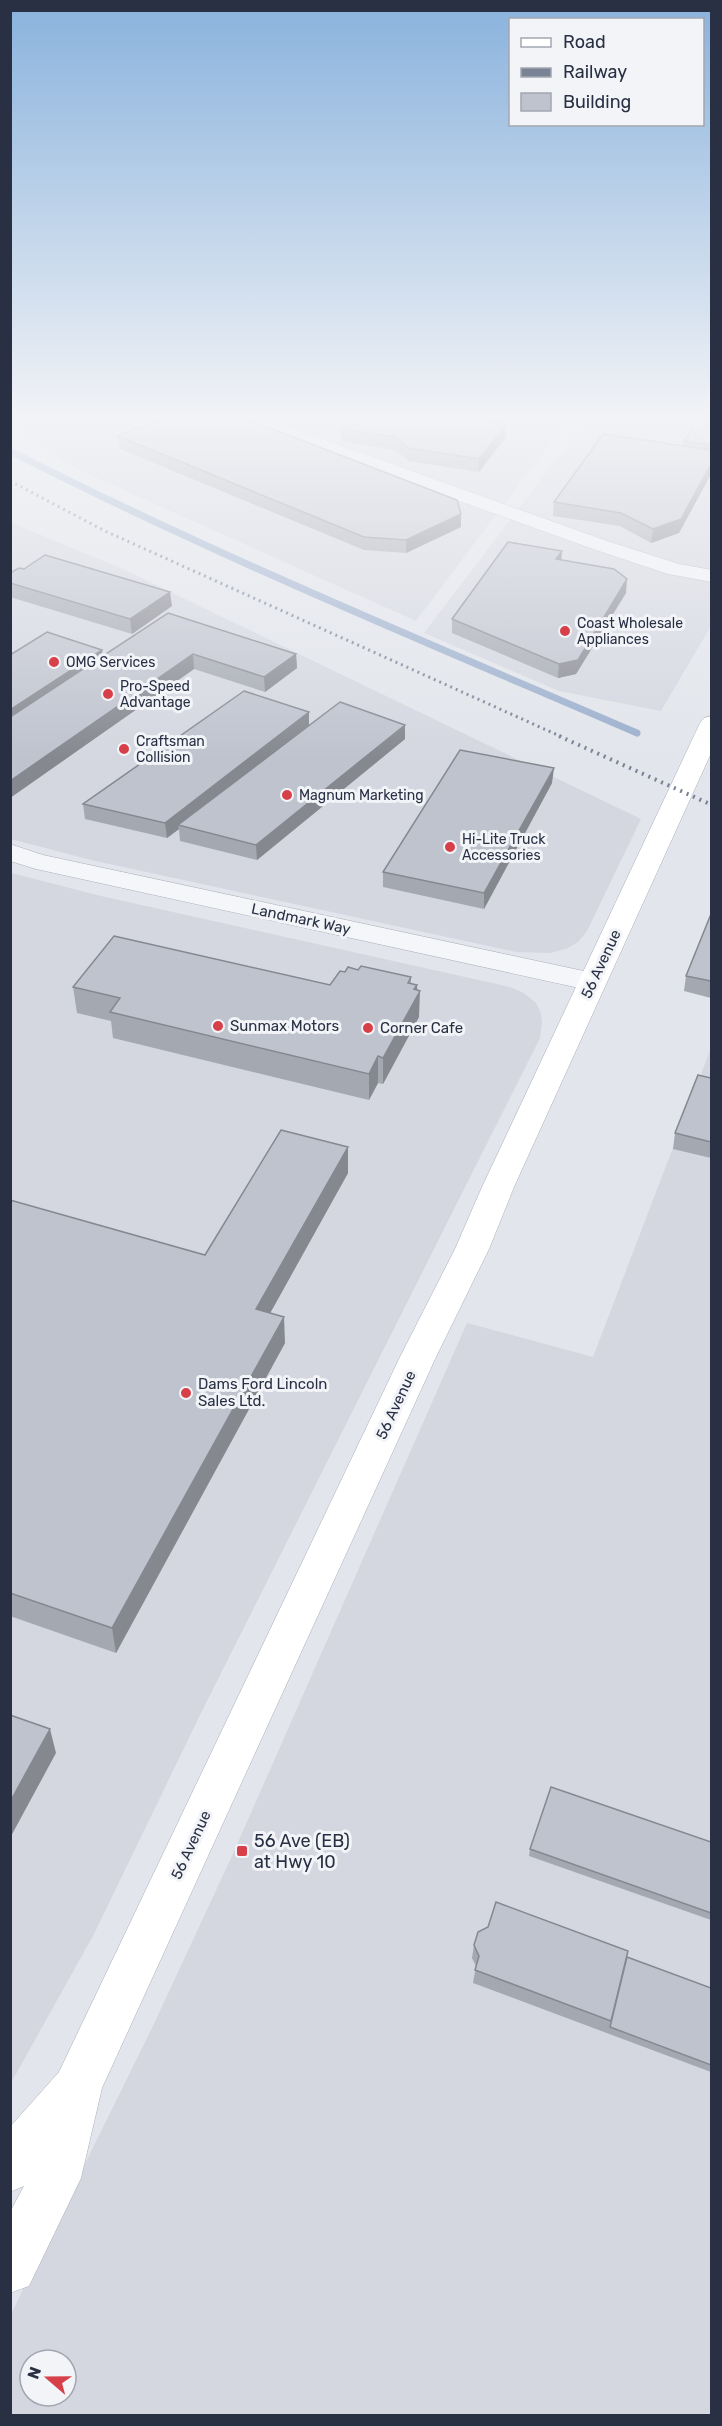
<svg xmlns="http://www.w3.org/2000/svg" width="722" height="2426" font-family="Rubik,sans-serif">
	<style>
		.built { fill: #d4d7e0; fill-rule: evenodd }
		.lines { fill: none; stroke-linecap: round; stroke-linejoin: round }
		.stream { stroke: #9bafcd; stroke-width: 7 }
		.minor-casing { stroke: #aaafb9; stroke-width: 1 }
		.secondary-casing { stroke: #aaafb9; stroke-width: 1 }
		.minor { fill: #f5f6f9; fill-rule: evenodd }
		.secondary { fill: #fff; fill-rule: evenodd }
		.rail-far1 { stroke: #7a8296; stroke-width: 3; stroke-dasharray: 2 4; stroke-linecap: butt }
		.rail { stroke: #7a8296; stroke-width: 4; stroke-dasharray: 2 5; stroke-linecap: butt }
		.wall { fill: #a4a8b1 }
		.shaded-wall { fill: #868890 }
		.building { fill: #bfc3ce; stroke: #868890; stroke-width: 1.5 }
		.poi-dot { fill: #d74049; stroke: #f2f4f8; stroke-width: 2 }
		.labels { text-anchor: middle; stroke-width: 6; stroke-linejoin: round; paint-order: stroke }
		.far-poi-label { font-size: 14px; fill: #293044; stroke: #f2f4f8; text-anchor: start }
		.street-label { font-size: 15px; fill: #293044; stroke: #f2f4f8 }
		.poi-label { font-size: 15px; fill: #293044; stroke: #f2f4f8; text-anchor: start }
		.near-poi-label { font-size: 18px; fill: #293044; stroke: #f2f4f8; text-anchor: start }
	</style>
	<rect width="100%" height="100%" fill="#e2e5eb"/>
	<g class="built">
		<polygon points="11,420 567,420 416,621 68,465 11,423"/>
		<polygon points="586,420 711,420 711,626 661,711 559,691 424,633"/>
		<polygon points="10,522 125,570 641,819 587,931 578,942 566,949 550,953 516,952 91,860 11,839"/>
		<polygon points="11,873 101,896 510,987 524,993 536,1003 541,1013 542,1023 540,1038 201,1713 94,1934 11,2083"/>
		<path d="M711 1048V2415H11L10 2316 152 2028 232 1856 467 1323 593 1357ZM30 2360H66V2396H30Z"/>
	</g>
	<g class="lines">
		<path class="stream" d="M10 451C214 555 426 642 637 733"/>
		<g class="minor-casing">
			<g id="minor">
				<polygon points="243,420 269,420 607,541 679,564 712,570 712,582 668,574 593,549 245,424"/>
				<polygon points="10,844 43,855 593,973 603,976 607,982 603,988 593,991 36,869 10,861"/>
			</g>
		</g>
		<g class="secondary-casing">
			<polygon id="secondary" points="712,716 712,751 514,1187 489,1249 436,1357 102,2088 81,2178 29,2286 10,2293 10,2212 24,2186 10,2192 10,2127 59,2072 400,1357 455,1249 482,1187 700,723 704,718"/>
		</g>
		<use href="#minor" class="minor"/>
		<use href="#secondary" class="secondary"/>
		<polyline class="rail-far1" points="10,481 105,531 562,737"/>
		<polyline class="rail" points="559,736 712,805"/>
	</g>
	<g class="wall">
		<polygon points="711,420 711,474 679,533 651,543 620,526 553,516 554,502 683,446 684,441"/>
		<polygon points="496,422 506,437 479,472 409,461 395,450 341,441 341,429"/>
		<polygon points="118,436 461,514 461,527 406,553 364,550 120,449"/>
		<polygon points="562,560 626,593 576,674 558,678 452,633 452,619"/>
		<polygon points="10,573 172,606 132,634 10,597"/>
		<polygon points="296,654 297,668 265,692 194,669 10,798 10,655 103,656"/>
		<polygon points="309,712 309,726 405,725 405,739 257,860 180,841 179,829 167,838 85,819 83,804"/>
		<polygon points="552,783 484,909 383,887 383,872"/>
		<polygon points="711,914 711,998 684,991 686,976"/>
		<polygon points="345,972 411,977 411,983 417,985 419,1017 383,1084 378,1083 369,1100 113,1038 111,1021 77,1013 73,987 330,985"/>
		<polygon points="711,1078 711,1158 673,1149 675,1133"/>
		<polygon points="348,1147 348,1173 270,1313 285,1343 116,1653 10,1616 10,1200 205,1255"/>
		<polygon points="711,1842 711,1920 529,1856 530,1849"/>
		<polygon points="488,1927 627,1957 711,1988 711,2072 473,1983 476,1966 472,1958 474,1945"/>
	</g>
	<g class="shaded-wall">
		<polygon points="488,420 498,420 487,434 487,421"/>
		<polygon points="507,424 506,437 479,472 479,459"/>
		<polygon points="711,464 711,474 679,533 651,543 653,529"/>
		<polygon points="461,514 461,527 406,553 406,540"/>
		<polygon points="562,551 561,565 556,559"/>
		<polygon points="627,579 626,593 576,674 558,678 559,664"/>
		<polygon points="170,592 172,606 132,634 130,619"/>
		<polygon points="102,650 104,664 10,727 10,710"/>
		<polygon points="193,654 194,669 10,798 10,781"/>
		<polygon points="296,654 297,668 265,692 264,677"/>
		<polygon points="309,712 309,727 178,825 179,829 167,838 165,823"/>
		<polygon points="405,725 405,739 257,860 256,845"/>
		<polygon points="554,768 552,783 484,909 484,893"/>
		<polygon points="417,985 417,997 420,991 419,1017 383,1084 383,1058"/>
		<polygon points="378,1056 378,1083 369,1100 369,1074"/>
		<polygon points="348,1147 348,1173 258,1335 256,1309"/>
		<polygon points="284,1317 285,1343 116,1653 112,1628"/>
		<polygon points="50,1729 56,1753 10,1838 10,1802"/>
	</g>
	<g class="building">
		<polygon points="159,420 249,420 457,500 461,514 406,540 364,537 118,436"/>
		<polygon points="350,420 488,420 487,421 507,424 479,459 409,448 395,437 341,429"/>
		<polygon points="697,420 711,420 711,445 684,441"/>
		<polygon points="603,434 711,450 711,464 681,519 653,529 621,513 554,502"/>
		<polygon points="508,542 562,551 556,559 614,569 627,579 578,660 559,664 452,619"/>
		<polygon points="45,555 170,592 130,619 10,583 10,573 19,568 24,569"/>
		<polygon points="168,613 296,654 264,677 193,654 10,781 10,717"/>
		<polygon points="47,632 102,650 10,710 10,655"/>
		<polygon points="244,691 309,712 165,823 83,804"/>
		<polygon points="340,702 405,725 256,845 178,825"/>
		<polygon points="460,750 554,768 484,893 383,872"/>
		<polygon points="711,914 711,981 686,976"/>
		<polygon points="114,936 330,985 340,971 345,972 348,967 358,970 361,966 411,977 408,983 417,985 414,989 420,991 383,1058 378,1056 369,1074 110,1012 120,998 73,987"/>
		<polygon points="698,1075 711,1078 711,1142 675,1133"/>
		<polygon points="281,1130 348,1147 256,1309 284,1317 112,1628 10,1593 10,1200 205,1255"/>
		<polygon points="10,1715 50,1729 10,1802"/>
		<polygon points="551,1787 711,1842 711,1913 530,1849"/>
		<polygon points="496,1902 628,1951 611,2021 475,1970 479,1956 474,1945 478,1932 488,1927"/>
		<polygon points="627,1957 711,1988 711,2065 610,2027"/>
	</g>
	<linearGradient id="sky" x2="0" y2="1"><stop stop-color="#89b2dd"/><stop offset="0.55" stop-color="#f2f3f6"/><stop offset="1" stop-color="#f2f3f6" stop-opacity="0"/></linearGradient>
	<rect width="722" height="759" fill="url(#sky)"/>
	<g class="poi-dot">
		<circle cx="565" cy="631" r="6"/>
		<circle cx="54" cy="662" r="6"/>
		<circle cx="108" cy="694" r="6"/>
		<circle cx="124" cy="749" r="6"/>
		<circle cx="287" cy="795" r="6"/>
		<circle cx="450" cy="847" r="6"/>
		<circle cx="218" cy="1026" r="6"/>
		<circle cx="368" cy="1028" r="6"/>
		<circle cx="186" cy="1393" r="6"/>
		<rect x="236" y="1845" width="12" height="12" rx="3"/>
	</g>
	<g class="labels">
		<g class="far-poi-label">
			<text x="577" y="628">Coast Wholesale<tspan x="577" dy="16">Appliances</tspan></text>
			<text x="66" y="667">OMG Services</text>
			<text x="120" y="691">Pro-Speed<tspan x="120" dy="16">Advantage</tspan></text>
			<text x="136" y="746">Craftsman<tspan x="136" dy="16">Collision</tspan></text>
			<text x="299" y="800">Magnum Marketing</text>
			<text x="462" y="844">Hi-Lite Truck<tspan x="462" dy="16">Accessories</tspan></text>
		</g>
		<g class="street-label">
			<text transform="translate(301 919) rotate(12)" y="5">Landmark Way</text>
			<text transform="translate(601 964) rotate(-65)" y="5">56 Avenue</text>
			<text transform="translate(396 1405) rotate(-65)" y="5">56 Avenue</text>
			<text transform="translate(191 1845) rotate(-65)" y="5">56 Avenue</text>
		</g>
		<g class="poi-label">
			<text x="230" y="1031">Sunmax Motors</text>
			<text x="380" y="1033">Corner Cafe</text>
			<text x="198" y="1389">Dams Ford Lincoln<tspan x="198" dy="17">Sales Ltd.</tspan></text>
		</g>
		<g class="near-poi-label">
			<text x="254" y="1847">56 Ave (EB)<tspan x="254" dy="21">at Hwy 10</tspan></text>
		</g>
	</g>
	<rect width="722" height="2426" fill="none" stroke="#293044" stroke-width="24"/>
	<rect x="509" y="18" width="195" height="108" fill="#f2f4f8" stroke="#a2a6b0" stroke-width="1.5"/>
	<rect x="521" y="38" width="30" height="9" fill="#ffffff" stroke="#a2a6b0" stroke-width="1.5"/>
	<text x="563" y="48" font-size="18" fill="#293044">Road</text>
	<rect x="521" y="68" width="30" height="9" fill="#7a8296" stroke="#a2a6b0" stroke-width="1.5"/>
	<text x="563" y="78" font-size="18" fill="#293044">Railway</text>
	<rect x="521" y="93" width="30" height="18" fill="#bfc3ce" stroke="#a2a6b0" stroke-width="1.5"/>
	<text x="563" y="108" font-size="18" fill="#293044">Building</text>
	<g transform="translate(48 2378) rotate(290)"><circle r="28" fill="#f2f4f8" stroke="#a2a6b0" stroke-width="1.5"/>
	<path d="M0-4.5L10 22L0 15L-10 22Z" fill="#d74049"/>
	<text y="-9" font-size="16" font-weight="bold" text-anchor="middle" fill="#293044">N</text>
	</g>
</svg>
